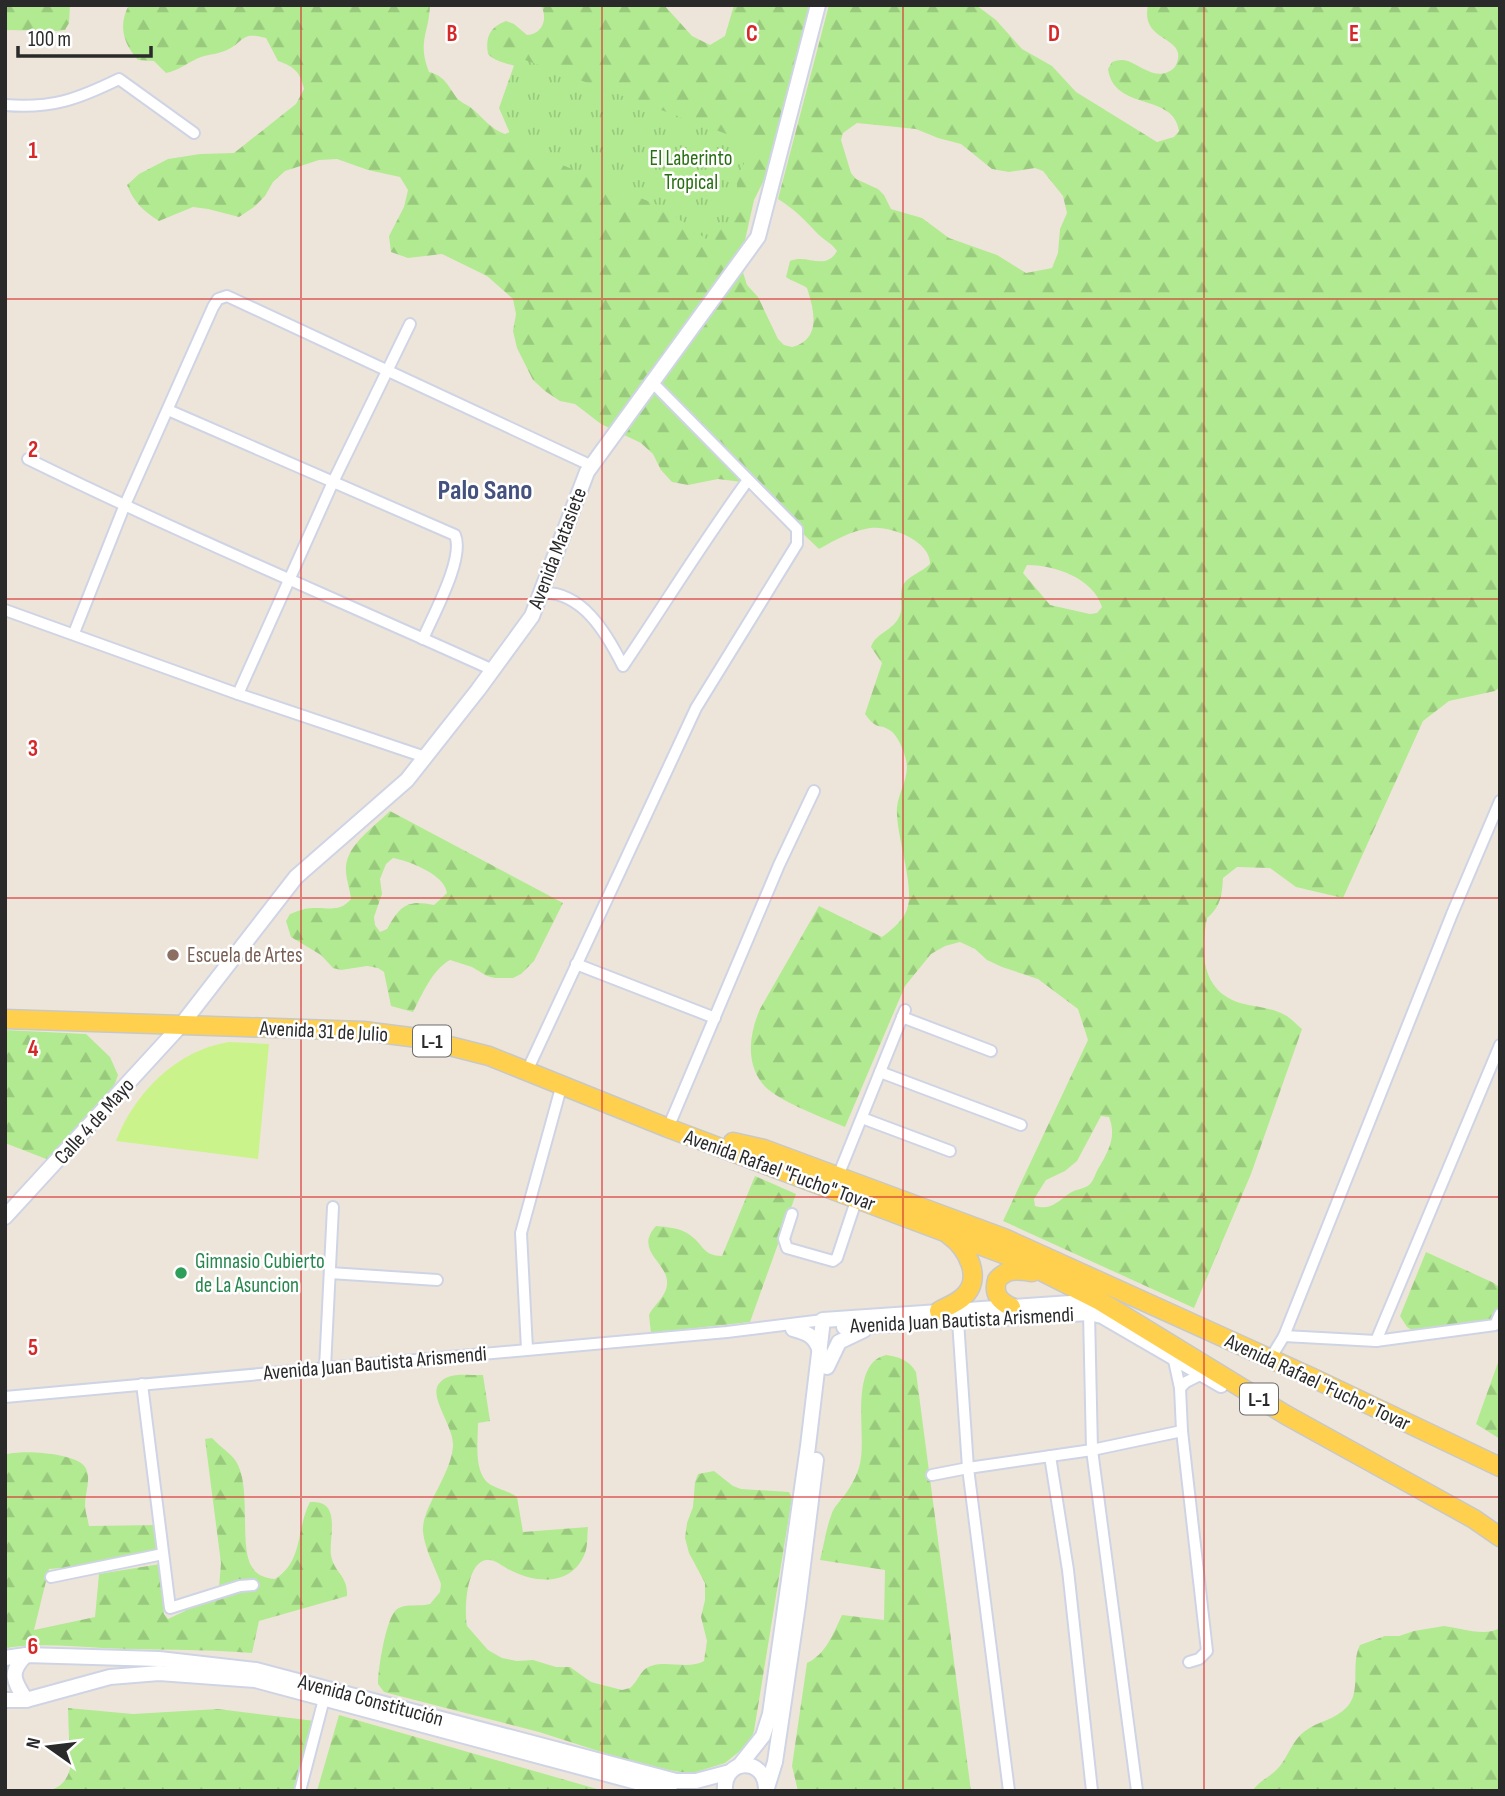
<svg xmlns="http://www.w3.org/2000/svg" width="1505" height="1796" font-family="'Sofia Sans Condensed',sans-serif">
	<style>
		.forest { fill: url(#forest-firs); fill-rule: evenodd }
		.park { fill: url(#park-tufts) }
		.pitch { fill: #caf38b }
		.lines { fill: none; stroke-linecap: round; stroke-linejoin: round }
		.minor-casing { stroke: #cfd4e5; stroke-width: 14 }
		.tertiary-casing { stroke: #cfd4e5; stroke-width: 18 }
		.primary-casing { stroke: #c8c8c8; stroke-width: 21 }
		.minor { stroke: #fff; stroke-width: 10 }
		.tertiary { stroke: #fff; stroke-width: 14 }
		.primary { stroke: #ffd04e; stroke-width: 18 }
		.grid { fill: none; stroke: #d62828; stroke-width: 2; stroke-opacity: 0.55 }
		.education-dot { fill: #8d6e63; stroke: #fff; stroke-width: 2.5 }
		.leisure-dot { fill: #2e9e5b; stroke: #fff; stroke-width: 2.5 }
		.labels { text-anchor: middle; stroke-width: 5; stroke-linejoin: round; paint-order: stroke }
		.shield { fill: #fff; stroke: #6a6a6a; stroke-width: 2 }
		.shield-label { font-size: 19px; font-weight: bold; fill: #2a2a2a }
		.park-label { font-size: 21px; fill: #286f12; stroke: #fff }
		.street-label { font-size: 21px; fill: #2a2a2a; stroke: #fff }
		.education-label { font-size: 21px; fill: #785e54; stroke: #fff; text-anchor: start }
		.leisure-label { font-size: 21px; fill: #27864d; stroke: #fff; text-anchor: start }
		.district-label { font-size: 28px; font-weight: bold; fill: #45527f; stroke: #fff }
		.grid-label { font-size: 23px; text-anchor: middle; font-weight: bold; fill: #d62828; stroke: #fff; stroke-width: 5; stroke-linejoin: round; paint-order: stroke }
	</style>
	<defs>
		<pattern id="forest-firs" width="22" height="20" patternUnits="userSpaceOnUse" patternTransform="scale(1.75)"><rect width="22" height="20" fill="#b2ea91"/><path d="M5 1l3.5 6h-7zM16 11l3.5 6h-7z" fill="#99c97d"/></pattern>
		<pattern id="park-tufts" width="24" height="20" patternUnits="userSpaceOnUse" patternTransform="scale(1.75)"><rect width="24" height="20" fill="#b2ea91"/><path d="M3 7l-1-3M5 7V3M7 7l1-3M15 17l-1-3M17 17v-4M19 17l1-3" fill="none" stroke="#99c97d"/></pattern>
	</defs>
	<rect width="100%" height="100%" fill="#eee5da"/>
	<g class="forest">
		<polygon points="5,5 70,5 69,23 65,30 57,31 5,30"/>
		<path d="M129 5H430C429 34 417 41 429 72 445 76 448 86 457 98 460 102 466 104 470 107 482 116 491 130 505 134L512 131 523 69C512 64 496 63 488 54 485 37 490 27 506 21L514 24 527 35C543 34 548 19 541 5H664L692 36 710 45 725 36 734 5H818L775 158 754 200 740 263 747 285 758 297 778 339 784 345 792 347C822 339 814 310 807 288 800 283 793 282 786 277L790 261C807 253 825 272 837 251 831 242 823 240 816 232 804 219 793 208 778 199L829 5H976L996 20 1022 49 1052 66 1076 92 1157 142 1174 137 1179 131C1174 92 1114 112 1108 69L1112 62C1117 60 1122 59 1128 61 1143 67 1158 82 1174 68 1177 65 1179 57 1178 53 1174 36 1141 38 1148 5H1500V687L1495 691 1449 701 1423 721 1343 898 1296 887 1270 868 1237 867 1223 878C1222 894 1221 907 1207 918 1201 950 1200 988 1237 1002 1252 1007 1271 1007 1285 1015 1291 1018 1297 1025 1302 1029L1251 1174 1194 1308 1003 1221 1088 1040 1078 1009 1038 979 1002 967 987 960 975 949 960 942 945 946 931 954 905 986 845 1127C824 1118 774 1100 762 1083 745 1061 750 1032 760 1009L819 906 882 937C890 931 900 923 905 914 918 892 895 836 897 807 899 790 910 777 906 760 904 751 898 736 891 731 879 722 878 732 865 714L882 663 871 647C875 634 891 631 898 619 905 609 898 596 903 585 908 576 922 572 930 564 931 541 890 525 870 528 851 531 835 540 819 549L750 483 718 479 688 485 672 482 661 470 653 454 641 443 601 424 575 404 560 401 545 391 533 380 517 348 513 331 516 314 513 299 487 276 442 254 408 258 391 252 389 236 404 207 408 190 400 177 368 170 337 159 319 160 285 171 273 182 265 196 254 207 239 217 208 209 193 207 159 221C143 211 134 202 127 185L139 174 168 159 200 154 234 153 296 104 304 89C300 72 295 67 278 61L266 38C241 31 245 41 227 50 219 54 210 54 201 57 188 62 180 70 166 73L154 61 138 60C123 43 118 25 129 5ZM857 123 916 129 938 138 961 144 992 169 1009 172 1035 168 1043 171 1063 196 1067 213 1060 229 1058 253 1052 268 1026 273 997 255 949 238 922 218 891 209 884 195 878 189 856 179 851 173 841 140 843 133ZM1027 565C1055 565 1093 578 1102 607L1097 613 1090 614 1050 605 1023 573ZM1101 1116 1109 1117C1117 1137 1108 1152 1098 1169 1095 1174 1094 1180 1090 1184 1085 1189 1076 1189 1070 1193 1058 1201 1051 1211 1035 1206L1034 1199 1046 1180 1065 1171 1077 1161Z"/>
		<path d="M390 811 563 903 534 961 521 974 513 978H495L487 976 472 967 450 960C432 970 422 995 413 1012L391 1006 384 972 378 968 367 966 341 970 333 968 321 955 291 937 286 921 290 914C298 911 305 908 313 908 329 907 339 913 351 899 350 888 345 877 346 866 348 844 375 826 390 811ZM393 858C410 861 445 875 447 893L434 905C407 899 400 906 387 929L380 932 375 925 374 917 382 894 380 879 386 864Z"/>
		<polygon points="5,1030 86,1034 110,1057 118,1075 110,1098 54,1162 5,1143"/>
		<path d="M755 1176 796 1194 750 1322 651 1333 649 1315C655 1303 668 1296 667 1281 666 1262 634 1250 656 1226 667 1227 681 1228 690 1235 703 1244 703 1256 722 1256Z"/>
		<path d="M1426 1252 1494 1283 1500 1288V1311C1478 1333 1444 1330 1415 1332L1407 1327 1400 1316Z"/>
		<path d="M886 1355C899 1357 909 1360 916 1372L971 1791H798L792 1766 807 1663C826 1654 833 1634 842 1615L884 1620 885 1570 820 1560C824 1545 826 1528 832 1513 834 1507 840 1501 844 1496 852 1485 860 1471 861 1457 865 1430 850 1363 886 1355Z"/>
		<polygon points="1500,1357 1500,1439 1476,1424"/>
		<path d="M483 1375 490 1421 478 1423C478 1442 473 1474 491 1485 500 1490 509 1491 517 1497L523 1532 588 1527C587 1535 588 1546 585 1553 573 1585 538 1584 512 1571 504 1568 497 1560 488 1560 466 1560 464 1611 467 1626L488 1650 502 1658 517 1661 533 1660 556 1667H570L591 1682 622 1690 630 1688C636 1683 639 1675 644 1670 659 1657 687 1671 704 1661L707 1641 701 1617 705 1600V1583L689 1553 685 1538 687 1523 693 1507 695 1482 698 1474 714 1471 733 1486 741 1489 789 1492 792 1498 754 1731 750 1743 725 1763 696 1772H680L642 1765 539 1732 384 1692 378 1684C378 1669 386 1617 397 1609 406 1603 420 1607 430 1604L440 1592 441 1584C435 1567 425 1550 423 1532 421 1508 451 1476 453 1446 454 1427 430 1399 438 1385 447 1370 469 1376 483 1375Z"/>
		<path d="M212 1438C221 1448 233 1454 238 1465 251 1492 239 1548 252 1567 257 1576 266 1578 275 1579 304 1561 296 1528 310 1502 315 1502 322 1502 326 1506 337 1516 329 1542 331 1555 334 1573 348 1575 347 1596L259 1621 252 1653C202 1649 152 1650 102 1648 69 1646 38 1643 5 1648V1455C19 1449 77 1453 85 1467 92 1478 85 1492 85 1505 85 1512 88 1519 89 1526L156 1525 160 1543 156 1552 90 1566 49 1569 34 1630 95 1617 99 1574 160 1564 164 1614 168 1619 185 1611 194 1595 219 1588 221 1563 205 1439Z"/>
		<path d="M1444 1626C1461 1628 1485 1637 1500 1628V1791H1252C1260 1780 1272 1776 1280 1766 1289 1754 1293 1740 1305 1731 1318 1721 1335 1720 1347 1707 1362 1691 1350 1664 1360 1645L1385 1636H1399L1414 1631Z"/>
		<path d="M68 1708 133 1714 218 1709 315 1721 295 1791H43C58 1790 66 1783 70 1769Z"/>
		<polygon points="339,1715 604,1791 317,1791"/>
	</g>
	<polygon class="park" points="517,57 751,143 737,183 736,219 706,239 662,207 515,145 499,108"/>
	<path class="pitch" d="M229 1042 269 1044 258 1159 116 1141C134 1093 177 1050 229 1042Z"/>
	<g class="lines">
		<g class="minor-casing">
			<g id="minor">
				<path d="M5 105C52 109 78 99 119 79L194 133"/>
				<path d="M168 410 455 535C465 558 433 615 423 639"/>
				<path d="M28 459C181 534 338 600 493 670"/>
				<path d="M540 593C582 590 607 634 623 666 665 604 704 540 748 480"/>
				<polyline points="5,610 238,694 425,757"/>
				<polyline points="74,633 124,507 213,307 218,299 227,296 592,466"/>
				<polyline points="238,694 333,482 410,324"/>
				<polyline points="576,964 715,1018"/>
				<polyline points="902,1017 991,1051"/>
				<polyline points="527,1071 696,708 797,544 797,529 651,381"/>
				<polyline points="880,1072 1021,1125"/>
				<polyline points="862,1118 950,1151"/>
				<polyline points="668,1128 779,865 814,791"/>
				<polyline points="838,1176 905,1010"/>
				<polyline points="792,1214 784,1239 787,1248 833,1261 837,1258 857,1198"/>
				<polyline points="330,1273 437,1280"/>
				<polyline points="1089,1313 1092,1450 1137,1791"/>
				<polyline points="958,1321 968,1468 1009,1791"/>
				<polyline points="1284,1336 1376,1341 1495,1325 1500,1314"/>
				<polyline points="1376,1341 1500,1045"/>
				<polyline points="527,1349 521,1233 562,1084"/>
				<polyline points="1173,1356 1180,1388 1182,1431 1207,1651 1199,1659 1189,1662"/>
				<polyline points="1270,1359 1284,1336 1452,914 1500,801"/>
				<polyline points="325,1368 333,1207"/>
				<polyline points="142,1384 170,1608 240,1586 253,1585"/>
				<polyline points="1180,1388 1186,1382 1202,1374"/>
				<polyline points="5,1397 727,1332 823,1320"/>
				<polyline points="1050,1456 1068,1570 1092,1791"/>
				<polyline points="932,1475 968,1468 1092,1450 1182,1431"/>
				<polyline points="51,1577 163,1554"/>
				<polyline points="300,1791 324,1699"/>
			</g>
		</g>
		<g class="tertiary-casing">
			<g id="tertiary">
				<polyline points="5,1217 182,1024 296,877 407,780 478,690 532,616 587,472 758,237 818,5"/>
				<polyline points="844,1327 1089,1313 1102,1316 1221,1385"/>
				<path d="M793 1329C808 1333 815 1336 820 1351"/>
				<polyline points="827,1367 839,1342 864,1330"/>
				<polyline points="5,1658 26,1655 159,1659 256,1670 676,1781 696,1781 730,1772"/>
				<polyline points="5,1700 26,1700 110,1677 159,1673 255,1680 670,1791"/>
				<path d="M26 1700C14 1681 8 1673 26 1655"/>
				<polyline points="739,1766 763,1736 770,1714 808,1446 823,1320 1100,1301"/>
				<path d="M725 1791C722 1759 765 1755 766 1789"/>
				<polyline points="766,1791 775,1762 798,1605 816,1460"/>
			</g>
		</g>
		<g class="primary-casing">
			<g id="primary">
				<polyline points="5,1019 363,1031 418,1038 489,1056 668,1128 1019,1260 1100,1301 1286,1415 1474,1519 1500,1537"/>
				<polyline points="733,1142 764,1149 1004,1238 1313,1378 1500,1467"/>
				<path d="M1011 1307C999 1301 993 1294 997 1280 1007 1268 1017 1270 1032 1272"/>
				<path d="M939 1311C946 1307 957 1303 963 1297 984 1279 967 1248 949 1235"/>
			</g>
		</g>
		<use href="#minor" class="minor"/>
		<use href="#tertiary" class="tertiary"/>
		<use href="#primary" class="primary"/>
	</g>
	<path class="grid" d="M301 5V1791M602 5V1791M903 5V1791M1204 5V1791M5 299H1500M5 599H1500M5 898H1500M5 1197H1500M5 1497H1500"/>
	<circle class="education-dot" cx="173" cy="955" r="7"/>
	<circle class="leisure-dot" cx="181" cy="1273" r="7"/>
	<g class="labels">
		<g class="shield">
			<rect x="413" y="1025.5" width="38" height="31" rx="5"/>
			<rect x="1240" y="1383.5" width="38" height="31" rx="5"/>
		</g>
		<g class="shield-label">
			<text x="432" y="1048">L-1</text>
			<text x="1259" y="1406">L-1</text>
		</g>
		<g class="park-label">
			<text x="691" y="165">El Laberinto<tspan x="691" dy="24">Tropical</tspan></text>
		</g>
		<g class="street-label">
			<text transform="translate(557 548) rotate(-69)" y="7">Avenida Matasiete</text>
			<text transform="translate(324 1031) rotate(3)" y="7">Avenida 31 de Julio</text>
			<text transform="translate(94 1121) rotate(-48)" y="7">Calle 4 de Mayo</text>
			<text transform="translate(780 1170) rotate(20)" y="7">Avenida Rafael "Fucho" Tovar</text>
			<text transform="translate(962 1320) rotate(-3)" y="7">Avenida Juan Bautista Arismendi</text>
			<text transform="translate(375 1363) rotate(-5)" y="7">Avenida Juan Bautista Arismendi</text>
			<text transform="translate(1318 1382) rotate(25)" y="7">Avenida Rafael "Fucho" Tovar</text>
			<text transform="translate(371 1700) rotate(15)" y="7">Avenida Constitución</text>
		</g>
		<g class="education-label">
			<text x="187" y="962">Escuela de Artes</text>
		</g>
		<g class="leisure-label">
			<text x="195" y="1268">Gimnasio Cubierto<tspan x="195" dy="24">de La Asuncion</tspan></text>
		</g>
		<g class="district-label">
			<text x="485" y="499">Palo Sano</text>
		</g>
	</g>
	<g class="grid-label">
		<text x="452" y="41">B</text>
		<text x="752" y="41">C</text>
		<text x="1054" y="41">D</text>
		<text x="1354" y="41">E</text>
		<text x="33" y="158">1</text>
		<text x="33" y="457">2</text>
		<text x="33" y="756">3</text>
		<text x="33" y="1056">4</text>
		<text x="33" y="1355">5</text>
		<text x="33" y="1654">6</text>
	</g>
	<rect width="1505" height="1796" fill="none" stroke="#2a2a2a" stroke-width="14"/>
	<g transform="translate(49 1747) rotate(284)" stroke="#ffffff" stroke-width="5" paint-order="stroke">
	<path d="M0-5L12 26L0 18L-12 26Z" fill="#2a2a2a"/>
	<text y="-10" font-size="19" font-weight="bold" text-anchor="middle" fill="#2a2a2a">N</text>
	</g>
	<path d="M18 46v10h133v-10" fill="none" stroke="#2a2a2a" stroke-width="3.5"/>
	<text x="28" y="46" font-size="21" fill="#2a2a2a" stroke="#ffffff" stroke-width="5" paint-order="stroke">100 m</text>
</svg>
